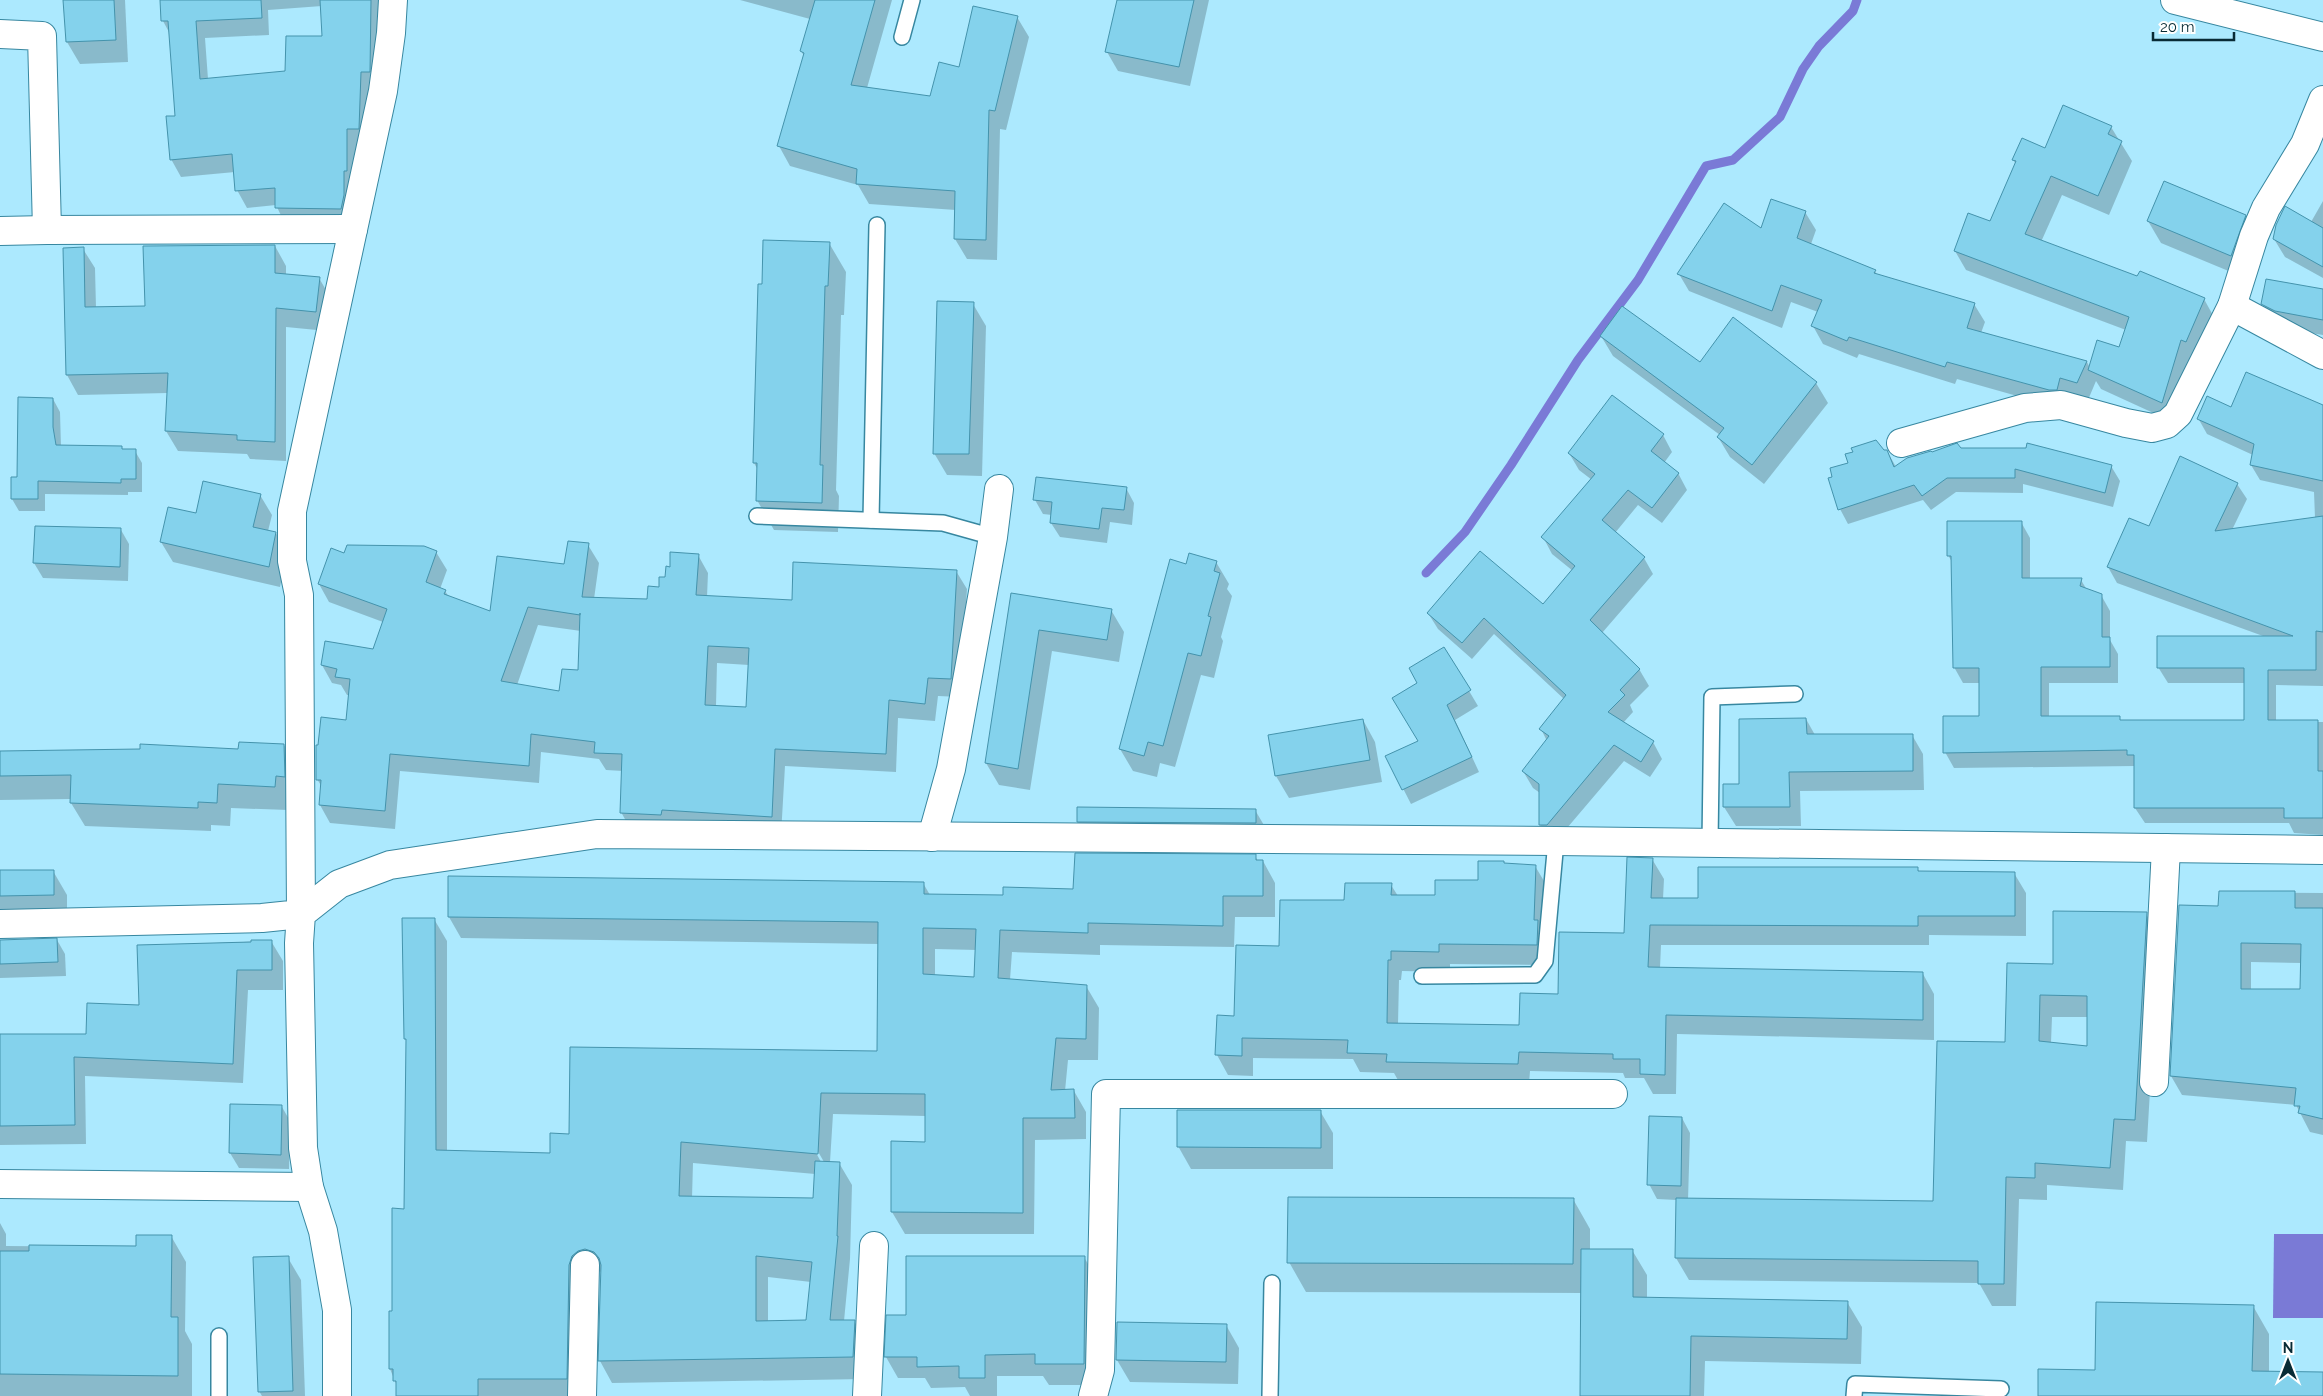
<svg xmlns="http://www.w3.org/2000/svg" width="2323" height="1396" font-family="Raleway,sans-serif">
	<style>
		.water { fill: #7a7ad6 }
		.shadow { fill: #0003; fill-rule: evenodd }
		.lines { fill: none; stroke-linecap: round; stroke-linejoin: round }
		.stream { stroke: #7a7ad6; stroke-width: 9 }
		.building { fill: #84d2ec; stroke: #4493ac; fill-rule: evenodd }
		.lane-casing { stroke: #3787a0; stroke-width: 18 }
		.street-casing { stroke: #3787a0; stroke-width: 30 }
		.secondary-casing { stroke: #3787a0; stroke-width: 30 }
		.lane { stroke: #fff; stroke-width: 15 }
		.street { stroke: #fff; stroke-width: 28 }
		.secondary { stroke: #fff; stroke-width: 28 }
	</style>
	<rect width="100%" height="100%" fill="#ace9fe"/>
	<polygon class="water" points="2274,1234 2323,1234 2323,1318 2273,1318"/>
	<g class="shadow">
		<polygon points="65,0 125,0 128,62 80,64 67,42"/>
		<path d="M161 0H381L368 146H356L354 213 286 226 276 205 247 208 237 190 235 172 181 177 171 159 177 117 170 34 163 21ZM322 6 323 37 287 72 208 79 205 38 269 35 268 10Z"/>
		<polygon points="740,0 892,0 867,88 931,97 959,68 1017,17 1029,37 1006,130 1000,129 997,260 967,259 955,239 956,210 869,204 858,185 790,166 779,146 804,56 801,51 810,19"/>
		<polygon points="1118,0 1209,0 1190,86 1118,71 1107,52"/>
		<polygon points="2111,127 2132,161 2109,215 2062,195 2041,242 2138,278 2204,299 2215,319 2173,422 2101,389 2096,381 2088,400 2060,408 1957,379 1955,384 1859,354 1857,358 1823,344 1813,326 1818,312 1791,302 1782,328 1689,291 1679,274 1762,230 1805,212 1816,230 1811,244 1875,271 1877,275 1974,304 1985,322 1981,333 2087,362 2090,368 2120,348 2126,330 1966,270 1955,251 1991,223 2016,164 2013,160"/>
		<polygon points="2323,201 2323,278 2285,257 2274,239 2311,222"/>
		<polygon points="2245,216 2258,238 2243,277 2161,243 2148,221"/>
		<polygon points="829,243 846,272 844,315 841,315 836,490 839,496 838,532 774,530 757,500 758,470 754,463 763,285"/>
		<polygon points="275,246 286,266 286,275 319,278 330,297 327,331 286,327 286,461 250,459 247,454 178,451 166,431 168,393 78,395 67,375 65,249 83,249 95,268 96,308 146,307"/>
		<polygon points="2323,290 2323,335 2286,329 2273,322 2263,304"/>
		<polygon points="973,304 986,326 982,476 947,475 934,453"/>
		<polygon points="1601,336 1700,364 1816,383 1828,403 1764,484 1730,457 1718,437 1720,435 1613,356"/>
		<polygon points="53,399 60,412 61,447 135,451 142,463 142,492 128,492 128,495 45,494 45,511 19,511 12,499 18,478"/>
		<polygon points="2323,406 2323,686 2276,685 2276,722 2323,722 2323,835 2294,833 2289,823 2145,823 2135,808 2135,766 1954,768 1945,752 1981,717 1981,683 1963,683 1954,667 1952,562 1948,555 2021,522 2030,538 2030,580 2081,580 2087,590 2101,595 2110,611 2110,640 2118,654 2118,683 2049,683 2049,718 2119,718 2121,721 2245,721 2245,683 2168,683 2158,667 2263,636 2117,583 2108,567 2150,527 2237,484 2247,499 2232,530 2315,518 2314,492 2260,480 2251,465 2253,455 2207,434 2198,418 2232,409"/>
		<polygon points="1663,435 1672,452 1664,463 1678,473 1687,490 1662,523 1638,505 1615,533 1644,558 1653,574 1602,633 1639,669 1649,686 1630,705 1633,712 1623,723 1653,742 1662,759 1650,777 1624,761 1556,841 1550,841 1540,825 1540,793 1533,788 1523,771 1547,741 1541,729 1564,699 1494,634 1472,659 1438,629 1428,613 1543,606 1573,571 1552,554 1543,537 1592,480 1579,470 1569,453"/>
		<polygon points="1887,451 1896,467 2111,466 2120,481 2113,507 2023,484 2023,493 1956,492 1931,510 1923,500 1848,524 1840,509 1883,452"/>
		<polygon points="1126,488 1134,503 1132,525 1110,522 1107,543 1060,537 1051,523 1052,515 1043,514 1035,500"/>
		<polygon points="260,495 272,515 268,531 276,533 287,553 280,587 173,562 161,542 197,515"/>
		<polygon points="121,530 129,544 128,581 43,578 34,563"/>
		<path d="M588 545 599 563 594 599 648 600 660 588 671 568 698 555 708 573 707 597 793 602 956 571 967 589 960 697 938 696 935 721 898 718 896 772 785 766 781 835 631 830 621 812 623 771 606 770 599 759 541 752 539 783 400 771 395 829 330 823 320 805 322 787 317 779 347 721 350 695H347L341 685 332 683 322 665 326 642 373 650 383 622 329 602 319 584 345 555 436 552 447 570 440 589 445 591 449 597 491 613 566 566ZM538 625 581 631 579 672 560 693 517 685ZM717 663 749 665 747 708 716 706Z"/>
		<polygon points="1216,562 1229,584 1227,589 1232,596 1221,637 1223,641 1214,678 1201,675 1175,767 1160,763 1157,777 1133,771 1120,749 1187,565"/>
		<polygon points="1012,595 1111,610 1124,632 1119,662 1052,651 1030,790 999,785 986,763"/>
		<polygon points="1444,649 1478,706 1455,720 1479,772 1411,804 1387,757 1420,742 1419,683"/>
		<polygon points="1806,719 1815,735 1912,735 1923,754 1924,790 1800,791 1801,826 1736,826 1724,807 1741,785"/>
		<polygon points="1363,720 1375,742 1382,782 1289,798 1276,776"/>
		<polygon points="284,745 297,769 288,810 231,808 230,826 211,825 211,831 85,826 71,803 71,799 0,800 0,752 239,751"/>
		<polygon points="1255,810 1268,832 1091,844 1078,822"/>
		<path d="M1255 856 1258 861H1263L1275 883V917H1235L1234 947 1100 945V955L1012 952 1010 980 1086 986 1099 1008 1098 1060H1068L1065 1091H1074L1086 1112V1139L1035 1140 1034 1234H905L892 1212V1142L926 1143V1116L833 1114 830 1162 839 1163 852 1185 850 1259 844 1321H854L867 1342 865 1379 612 1383 600 1361 602 1272 598 1271 579 1396H398L397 1386 390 1369 391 1313H393L406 1210 408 1043 405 1039 403 920 434 919 447 941V1152L551 1154 570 1135 878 1053 879 944 461 938 449 917 923 883 930 895 1004 897 1074 891ZM935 949 977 950 975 978 935 976ZM816 1148 824 1162H821L814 1149ZM693 1163 815 1174 814 1199 692 1198ZM768 1277 811 1282 808 1322H768Z"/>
		<polygon points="1652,859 1664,879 1663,899 1700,899 1917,869 1920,872 2014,873 2026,893 2026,936 1929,935 1929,945 1661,945 1660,968 1923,974 1934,994 1934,1040 1677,1034 1676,1094 1653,1094 1644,1078 1625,1078 1623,1073 1530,1071 1529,1084 1399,1082 1394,1073 1360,1072 1353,1059 1253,1058 1253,1076 1228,1075 1217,1055 1218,1016 1235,1017 1281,947 1346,901 1391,885 1398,896 1436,896 1479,881 1505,864 1535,866 1547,886 1548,965 1450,964 1450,972 1402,971 1401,980 1399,980 1398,1024 1520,1026 1559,995 1625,935"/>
		<polygon points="53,871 67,895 67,918 0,919 0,872"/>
		<path d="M2220 892 2323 893V1135L2310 1132 2296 1105 2182 1095 2171 1076 2220 907ZM2251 962 2302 963V990H2251Z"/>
		<path d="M2146 914 2159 936 2147 1142 2126 1141 2123 1190 2047 1185V1200L2019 1199 2016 1306H1992L1979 1283 1689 1280 1676 1258 1677 1200 1657 1199 1649 1184 1682 1118 1690 1133 1688 1200 1934 1202 2054 966ZM2052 1017H2089V1047L2051 1043Z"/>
		<polygon points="57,940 65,954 66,976 0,978 0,941"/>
		<polygon points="271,941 283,961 283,990 248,990 243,1083 85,1076 86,1144 0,1145 0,1036 87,1036 140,1007 138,946"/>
		<polygon points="231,1106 282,1107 290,1121 289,1169 239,1168 230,1153"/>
		<polygon points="1320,1111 1333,1133 1333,1169 1191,1169 1178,1146"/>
		<polygon points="1573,1199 1590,1229 1590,1250 1632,1250 1647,1275 1647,1298 1847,1302 1862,1327 1861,1364 1705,1361 1704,1396 1581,1396 1582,1293 1306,1292 1289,1262"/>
		<polygon points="0,1223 6,1234 6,1246 137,1247 171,1236 186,1262 185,1331 192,1344 192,1396 0,1396"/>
		<polygon points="1084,1257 1096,1278 1096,1385 1049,1385 1043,1376 997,1376 997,1396 970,1396 965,1387 931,1388 925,1378 898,1378 886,1357 908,1316"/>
		<polygon points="288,1258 301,1280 305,1396 262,1396 259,1391"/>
		<polygon points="2253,1306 2269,1334 2269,1373 2323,1374 2323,1396 2039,1396"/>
		<polygon points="1226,1325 1239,1348 1238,1384 1130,1382 1117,1360"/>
	</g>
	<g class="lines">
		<polyline class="stream" points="1426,573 1465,532 1511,465 1578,360 1638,280 1706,166 1733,160 1780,117 1803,69 1819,46 1853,11 1857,0"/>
	</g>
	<g class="building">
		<polygon points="63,0 114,0 116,40 66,42"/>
		<polygon points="160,0 261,0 262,18 196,21 200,79 285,71 286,36 322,36 320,0 371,0 370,72 361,72 359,129 347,129 347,171 344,171 344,195 341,209 275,208 275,188 235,191 232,154 170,160 166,116 175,116 168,21 161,21"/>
		<polygon points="815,0 875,0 851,85 930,96 939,62 959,67 973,6 1018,16 995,111 989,110 986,240 954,239 955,191 856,184 857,169 777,146 804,53 800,51"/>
		<polygon points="1117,0 1194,0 1179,67 1105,52"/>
		<polygon points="2063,105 2112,126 2108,134 2122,141 2098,196 2051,176 2025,234 2137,276 2140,271 2205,298 2186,342 2181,340 2162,403 2088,370 2097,340 2119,347 2129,317 1954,251 1968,213 1990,221 2016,161 2012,160 2022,138 2045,148"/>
		<polygon points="2164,181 2246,215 2231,256 2147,221"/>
		<polygon points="1771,199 1806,211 1797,238 1876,270 1874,273 1975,303 1967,328 2087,361 2077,383 2060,378 2057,390 2049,390 1947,362 1945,367 1849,337 1847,341 1811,326 1822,300 1781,285 1772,311 1677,274 1724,203 1761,228"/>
		<polygon points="2285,206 2323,228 2323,267 2273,239 2276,225"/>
		<polygon points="763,240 830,242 828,286 825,286 820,465 823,465 822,503 756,501 757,463 753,463 758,284 762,284"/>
		<polygon points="275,245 275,273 320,277 316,312 276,308 275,442 237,440 237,435 165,431 168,373 66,375 63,248 84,247 85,307 145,306 143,246"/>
		<polygon points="2266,279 2323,289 2323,320 2275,311 2261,304"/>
		<polygon points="937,301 974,302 969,454 933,454"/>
		<polygon points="1622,306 1700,362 1733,317 1817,382 1752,465 1717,437 1724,428 1600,336"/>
		<polygon points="2246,372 2323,405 2323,481 2250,465 2254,444 2197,419 2207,396 2231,407"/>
		<polygon points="1612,395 1664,434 1651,451 1679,473 1652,508 1628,490 1602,520 1645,557 1590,620 1640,669 1620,690 1625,695 1608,712 1654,741 1641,762 1614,745 1547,825 1539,825 1539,784 1522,771 1549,736 1539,729 1566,695 1484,618 1462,643 1427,613 1480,551 1543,604 1575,566 1541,537 1595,474 1568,453"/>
		<polygon points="18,397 53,398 53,427 56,445 122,446 122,449 136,449 136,479 121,479 121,483 38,481 38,499 11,499 11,477 17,477"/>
		<polygon points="1876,440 1884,450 1887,450 1894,467 1907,458 1931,451 1932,452 1957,443 1961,448 2026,448 2027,443 2112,465 2105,493 2015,469 2015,478 1947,478 1922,496 1914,485 1838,510 1828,478 1832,477 1830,468 1848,463 1845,454 1853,452 1851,448"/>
		<polygon points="2180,456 2238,483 2215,531 2323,516 2323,632 2316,631 2316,670 2268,670 2268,720 2318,720 2318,771 2323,771 2323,818 2284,818 2284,808 2134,808 2134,755 2127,755 2127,750 1943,753 1943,716 1979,716 1979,668 1953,668 1951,556 1947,556 1947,521 2022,521 2022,578 2082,578 2080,586 2102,594 2102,637 2110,637 2110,667 2041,667 2041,716 2120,716 2120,720 2244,720 2244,668 2157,668 2157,636 2293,636 2107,567 2129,518 2149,526"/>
		<polygon points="1036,477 1127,487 1124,510 1102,508 1099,529 1050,523 1052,502 1033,500"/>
		<polygon points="203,481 261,494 253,527 276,532 269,567 160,542 168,507 196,513"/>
		<polygon points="35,526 121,528 120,567 33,563"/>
		<path d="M568 541 589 543 582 597 647 599 648 586 659 587V577H665L666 566 670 567V552L699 554 696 595 792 600 793 562 957 570 951 679 928 678 925 704 889 700 886 754 775 749 772 817 662 810 661 815 620 813 622 754 594 753 595 742 531 734 529 766 390 754 385 811 319 805 321 780H316V745H318L321 717 346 720 350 679 335 677 337 669 321 665 325 641 373 649 387 609 318 584 331 548 344 553 347 545 424 546 437 551 426 582 446 590 444 594 490 611 497 556 564 564ZM528 607 580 615V613L578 670 562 669 559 691 501 681ZM708 646 749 648 746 707 705 705Z"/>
		<polygon points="1189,553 1217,561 1214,571 1220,573 1208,616 1211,617 1201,656 1188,653 1163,746 1148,742 1144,756 1119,749 1170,559 1186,564"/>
		<polygon points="1011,593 1112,609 1107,640 1039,630 1018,769 985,763"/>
		<polygon points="1444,647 1471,690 1447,705 1472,757 1402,790 1385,756 1418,741 1392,698 1417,683 1409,668"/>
		<polygon points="1806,718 1807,734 1913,734 1913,771 1789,772 1790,807 1723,807 1723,784 1739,784 1739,719"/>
		<polygon points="1363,719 1370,760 1275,776 1268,735"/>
		<polygon points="239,742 284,744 285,777 276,776 275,787 218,784 217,803 198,802 198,808 70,803 71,775 0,776 0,751 140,749 140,744 238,749"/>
		<polygon points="1077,807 1256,809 1256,823 1077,822"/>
		<path d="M1075 853 1256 854V860H1263V896H1223V926L1088 923V933L1000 930 998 978 1087 985 1086 1039 1056 1038 1051 1090 1074 1089 1075 1118H1023V1213L891 1212V1141L925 1142V1094L821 1093 818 1154 681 1142 679 1196 813 1198 815 1161 840 1162 837 1236H838L830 1320H855L853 1357 598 1361 601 1265 599 1258 594 1252 585 1249 578 1251 572 1256 569 1265 567 1379H478V1396H396V1381H393V1369H389V1311H392V1208L404 1209 406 1039H404L402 918H435L436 1150 550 1153V1133L569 1134 570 1047 877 1051 878 922 448 917V876L924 882V894L1003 895V887L1073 889ZM923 928 976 929 974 977 923 974ZM756 1256 812 1262 806 1320 756 1321Z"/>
		<polygon points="1627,857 1653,858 1651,898 1698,898 1698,867 1918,867 1918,871 2015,872 2015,916 1918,916 1918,926 1650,925 1648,967 1923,972 1923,1020 1666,1015 1665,1075 1640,1074 1640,1059 1613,1059 1613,1054 1519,1052 1518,1064 1386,1062 1387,1054 1347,1053 1348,1040 1242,1038 1242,1056 1215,1055 1217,1015 1234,1016 1236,945 1279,946 1280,900 1344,900 1345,883 1392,883 1391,895 1435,895 1435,880 1478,880 1478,861 1504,861 1504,863 1536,865 1534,920 1538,920 1537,945 1439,944 1439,952 1391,951 1391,960 1388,960 1387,1023 1519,1025 1520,993 1558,994 1559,932 1624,933"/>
		<polygon points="0,870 54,870 54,895 0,896"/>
		<path d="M2219 891H2295V908H2323V1119L2298 1113 2300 1106H2294L2296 1088 2170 1076 2179 905 2218 906ZM2241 943 2301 944 2300 989H2241Z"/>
		<path d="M2053 911 2147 912 2135 1120 2114 1119 2110 1168 2035 1163V1178L2006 1177 2004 1284H1978V1261L1675 1258 1676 1198 1933 1201 1937 1041 2005 1042 2007 963 2053 964ZM2040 995 2087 996V1046L2039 1041Z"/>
		<polygon points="57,938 58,962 0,964 0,940"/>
		<polygon points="251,940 272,940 272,970 237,970 233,1064 74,1057 75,1125 0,1126 0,1034 86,1034 87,1003 139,1005 137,945 251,942"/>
		<polygon points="230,1104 282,1105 281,1155 229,1153"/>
		<polygon points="1177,1110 1321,1110 1321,1148 1177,1147"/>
		<polygon points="1649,1116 1682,1117 1681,1186 1647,1185"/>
		<polygon points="1288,1197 1574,1198 1573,1264 1287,1263"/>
		<polygon points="136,1235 172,1235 171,1317 178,1317 178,1376 0,1374 0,1251 29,1251 29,1245 136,1246"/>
		<polygon points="1581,1249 1633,1249 1633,1297 1848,1301 1847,1339 1691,1336 1690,1396 1580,1396"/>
		<polygon points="289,1256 293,1391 258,1392 253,1257"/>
		<polygon points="906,1256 1085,1256 1084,1364 1035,1364 1035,1354 985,1355 985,1378 959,1378 959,1366 917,1367 917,1357 884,1357 886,1315 906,1315"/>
		<polygon points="2096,1302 2254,1305 2252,1371 2323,1372 2323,1396 2038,1396 2038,1369 2095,1370"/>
		<polygon points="1117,1322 1227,1324 1226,1362 1116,1360"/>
	</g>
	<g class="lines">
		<g class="lane-casing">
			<g id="lane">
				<polyline points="902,37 912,0"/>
				<polyline points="757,516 943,523 993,537"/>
				<polyline points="871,520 877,225"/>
				<polyline points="1710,843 1712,697 1795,694"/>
				<polyline points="1422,976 1535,975 1545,961 1556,841"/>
				<polyline points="219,1396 219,1336"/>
				<polyline points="1270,1396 1272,1283"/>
				<polyline points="1854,1396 1855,1384 2001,1389"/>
			</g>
		</g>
		<g class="street-casing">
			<g id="street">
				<polyline points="2175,0 2323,37"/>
				<polyline points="0,34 42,36 47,230 353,229"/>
				<polyline points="0,231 47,230"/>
				<polyline points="2232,306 2323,355"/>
				<polyline points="1901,443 2025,408 2061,405 2126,423 2152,428 2167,424 2178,414 2232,306 2254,236 2266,208 2305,144 2323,100"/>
				<polyline points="932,837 951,769 993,537 999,489"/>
				<polyline points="0,924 262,918 301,914 299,595 292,561 292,511 383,91 391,33 393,0"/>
				<polyline points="2154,1082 2166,848"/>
				<polyline points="0,1184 309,1187"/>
				<polyline points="582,1396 585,1265"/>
				<polyline points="867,1396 874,1246"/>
				<polyline points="1093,1396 1100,1370 1106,1094 1613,1094"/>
			</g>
		</g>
		<g class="secondary-casing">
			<polyline id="secondary" points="337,1396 337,1310 323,1231 309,1187 303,1148 299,943 301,914 339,884 390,865 597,834 1556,841 2323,850"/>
		</g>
		<use href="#lane" class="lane"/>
		<use href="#street" class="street"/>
		<use href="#secondary" class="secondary"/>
	</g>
	<g transform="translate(2288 1361)" stroke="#ffffff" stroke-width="4" paint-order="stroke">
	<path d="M0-4L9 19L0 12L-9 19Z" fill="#082b35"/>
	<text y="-8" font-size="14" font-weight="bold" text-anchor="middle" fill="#082b35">N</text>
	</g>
	<path d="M2153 32v8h81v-8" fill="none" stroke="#082b35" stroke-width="2.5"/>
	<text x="2160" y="32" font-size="15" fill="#082b35" stroke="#ffffff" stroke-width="4" paint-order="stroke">20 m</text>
</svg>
